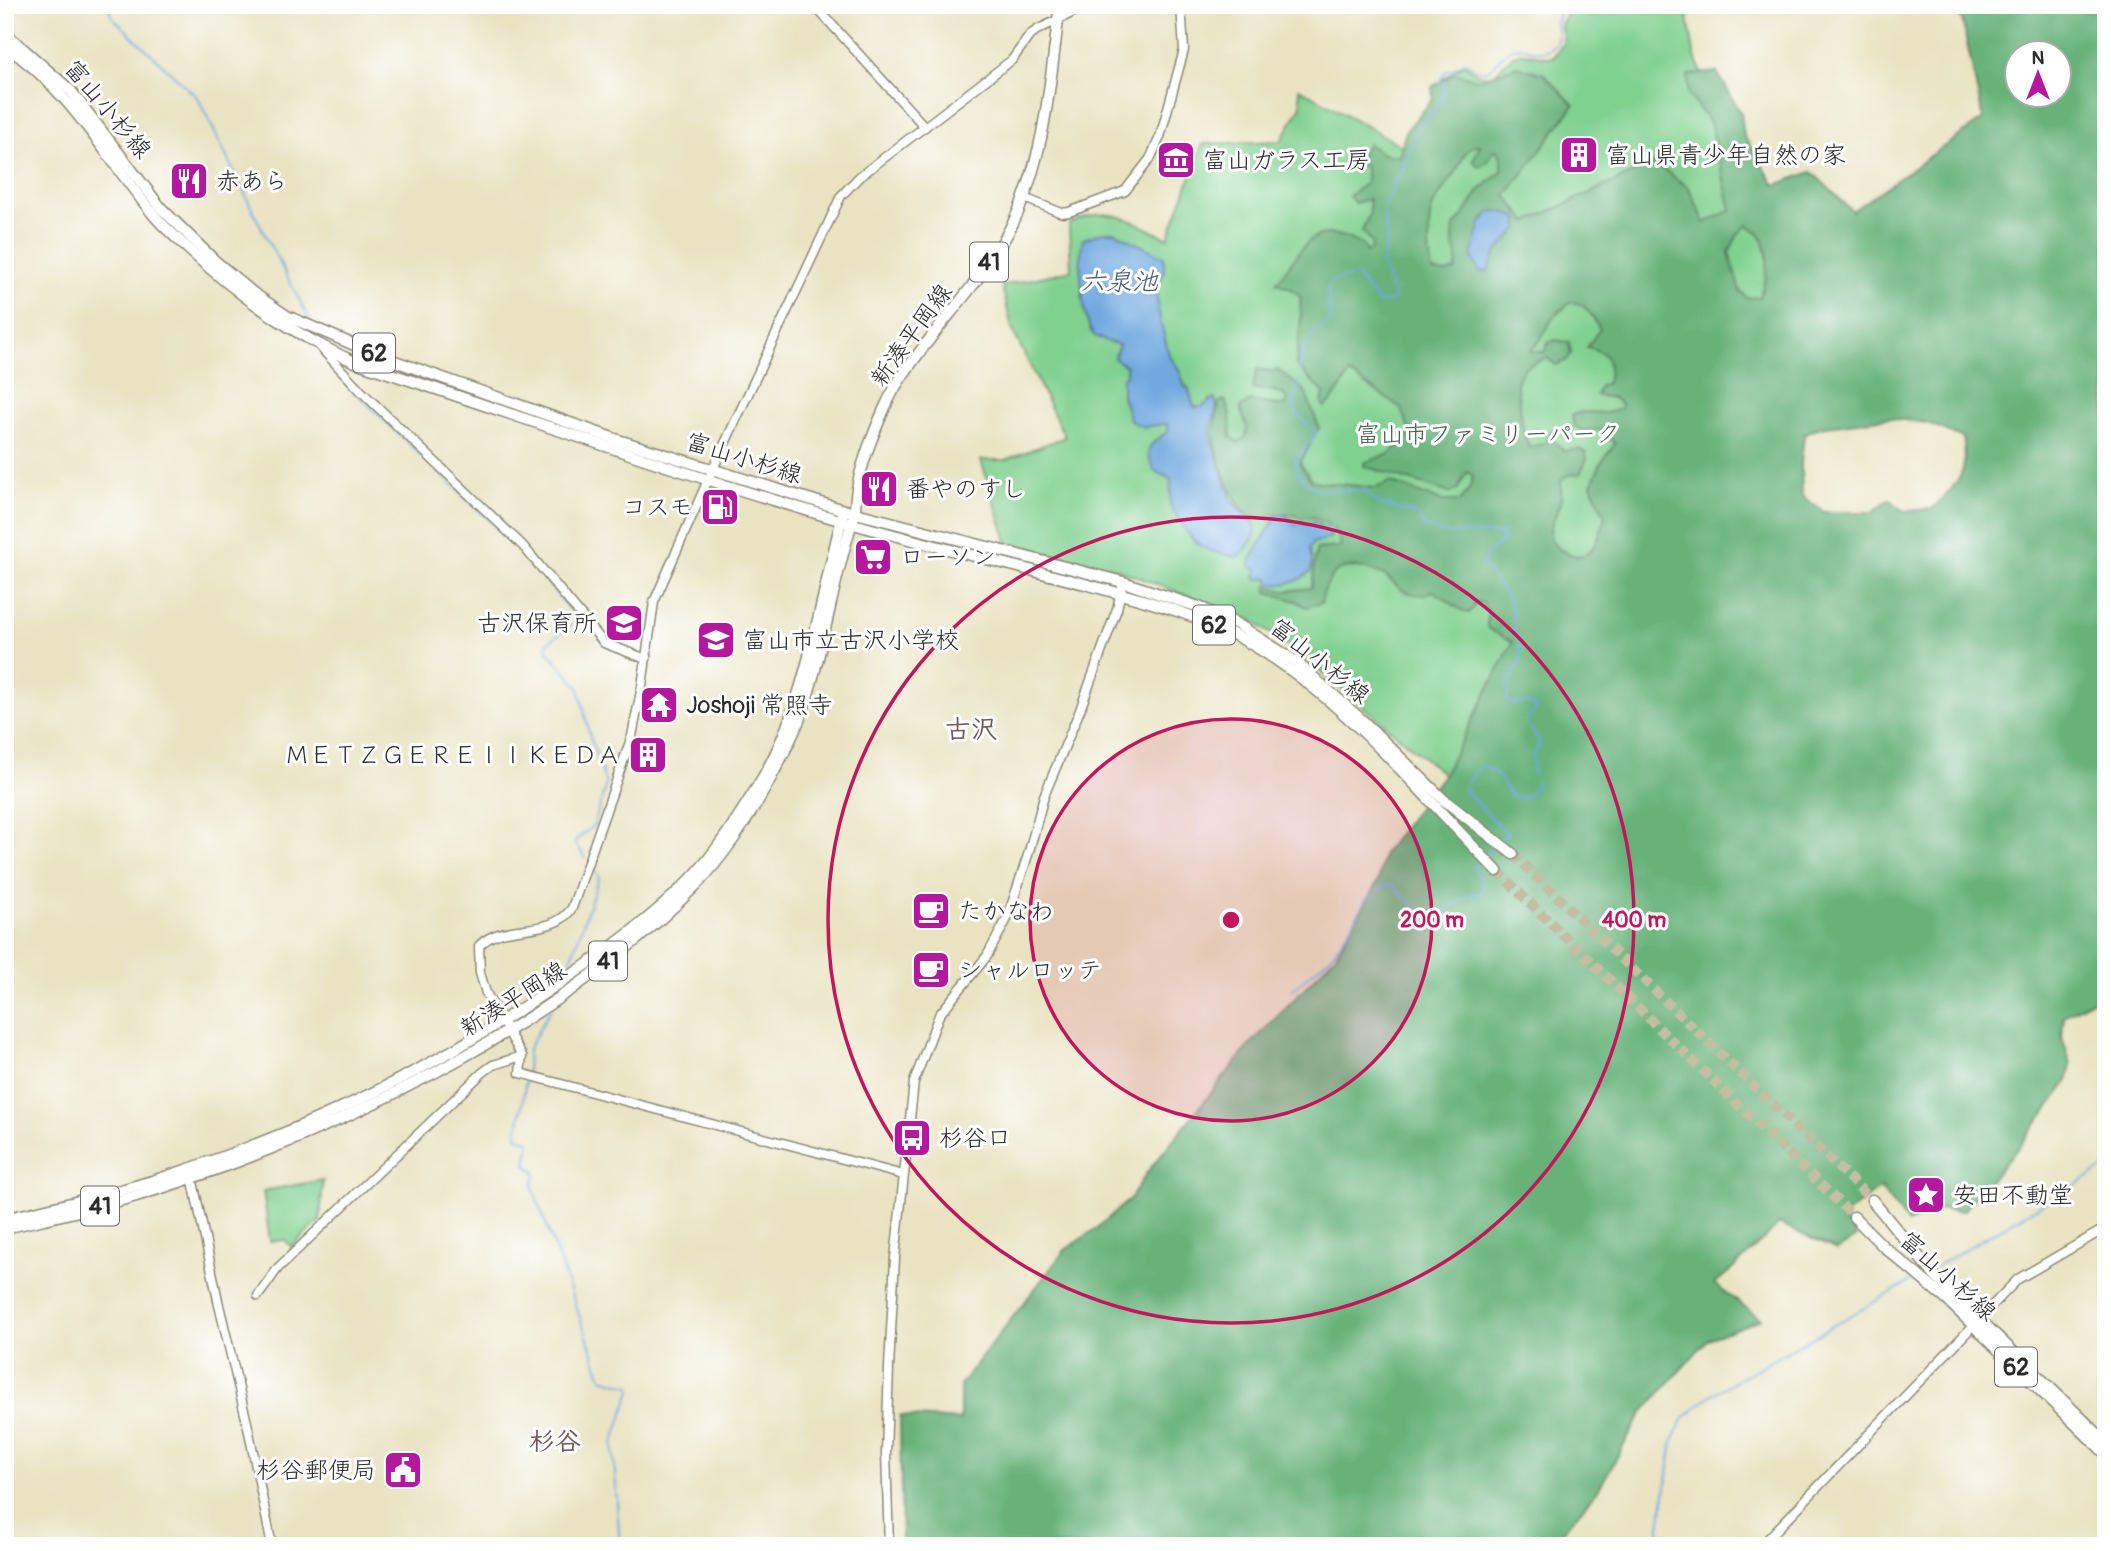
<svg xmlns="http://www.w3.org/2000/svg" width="2111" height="1551" font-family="Pangolin,'Klee One',sans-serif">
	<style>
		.green { fill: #80d090; stroke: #567e5e; stroke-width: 2 }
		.forest { fill: #68b27a; stroke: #4a6e52; stroke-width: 2; fill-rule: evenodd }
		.water { fill: #70a8df; stroke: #4e6a85; stroke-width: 2 }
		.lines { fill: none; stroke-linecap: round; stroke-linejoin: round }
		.stream { stroke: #70a8df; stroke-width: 2 }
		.major-tunnel { stroke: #c3bea4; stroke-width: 10; stroke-dasharray: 10 5; stroke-linecap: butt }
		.minor-casing { stroke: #8a8776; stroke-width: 11 }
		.major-casing { stroke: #8a8776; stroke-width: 13 }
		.minor { stroke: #fff; stroke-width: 8 }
		.major { stroke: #fff; stroke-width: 10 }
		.ring { fill: none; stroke: #c2185b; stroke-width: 3.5 }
		.labels { text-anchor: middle; stroke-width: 6; stroke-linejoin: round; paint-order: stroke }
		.shield { fill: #fff; stroke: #6b6b6b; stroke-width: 2 }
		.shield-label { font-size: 23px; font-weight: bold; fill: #2b2b2b }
		.street-label { font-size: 24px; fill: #2b2b2b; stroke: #fff }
		.poi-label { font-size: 24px; fill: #2b2b2b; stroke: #fff; text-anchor: start }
		.park-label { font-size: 24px; fill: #445d49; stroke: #fff }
		.water-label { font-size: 26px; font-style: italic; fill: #475d73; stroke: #fff }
		.neighbourhood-label { font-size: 26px; font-weight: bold; fill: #725654; stroke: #fff }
		.centre { fill: #c2185b; stroke: #fff; stroke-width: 3.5 }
		.ring-label { font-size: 21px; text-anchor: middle; font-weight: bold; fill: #c2185b; stroke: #fff; stroke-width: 6; stroke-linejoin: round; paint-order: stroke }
	</style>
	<rect width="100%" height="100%" fill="#fff"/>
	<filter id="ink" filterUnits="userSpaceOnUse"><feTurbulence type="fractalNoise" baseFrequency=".0143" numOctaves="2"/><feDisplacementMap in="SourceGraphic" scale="14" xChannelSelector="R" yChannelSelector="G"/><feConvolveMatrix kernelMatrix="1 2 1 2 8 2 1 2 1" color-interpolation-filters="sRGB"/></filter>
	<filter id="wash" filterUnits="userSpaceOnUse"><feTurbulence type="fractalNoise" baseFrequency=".00686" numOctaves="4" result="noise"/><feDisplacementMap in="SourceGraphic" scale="28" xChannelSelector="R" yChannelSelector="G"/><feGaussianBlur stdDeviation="1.57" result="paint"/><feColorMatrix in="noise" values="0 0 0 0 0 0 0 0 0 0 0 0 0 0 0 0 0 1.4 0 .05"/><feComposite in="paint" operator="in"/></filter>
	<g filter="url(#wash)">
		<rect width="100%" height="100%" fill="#e9e3c2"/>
		<g class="green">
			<path d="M1566 5H1686L1694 54 1705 82 1794 227 1518 836 1295 650 1251 620 1117 569 1008 544 981 460H1005L1065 437 1012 329 1002 286 1071 270 1069 224C1112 203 1127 220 1168 238L1203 144 1281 141 1301 106 1299 88 1416 154 1444 99 1441 80 1464 64 1479 75 1493 76C1501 68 1512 51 1525 53 1537 54 1540 58 1553 57L1564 42 1561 26 1567 11Z"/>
			<polygon points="323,1180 320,1221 291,1247 286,1240 270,1241 263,1191"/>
		</g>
		<path class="forest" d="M1940 5H2106V992L2064 1016 2062 1037 2071 1065 2067 1083 2017 1149 1963 1211 1935 1209 1908 1223 1880 1188 1841 1218 1857 1237 1837 1250 1779 1224 1736 1266 1714 1284 1761 1319 1708 1339 1643 1412 1598 1490 1550 1546H902L900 1416 960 1420V1385L1065 1250 1097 1228 1130 1199 1148 1171 1248 1047 1335 956 1378 881 1384 853 1446 771 1513 642 1487 628 1488 612 1483 603 1474 602V607L1469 613C1454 610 1446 595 1431 591L1426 595C1419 595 1411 595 1404 591 1396 588 1391 578 1382 574 1347 560 1329 566 1321 603L1306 607 1296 601 1267 592V586L1285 591 1311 588C1315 575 1313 563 1317 549L1341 547C1338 528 1330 525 1313 517 1301 521 1294 513 1282 513 1272 513 1261 522 1251 517 1234 507 1215 453 1214 434 1214 424 1218 413 1219 402L1225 400 1230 414 1231 437 1238 442 1246 437 1247 427 1240 408 1250 401 1286 406 1288 399C1279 389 1265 390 1252 389L1257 369 1271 371 1278 370 1305 391 1319 428 1300 463 1312 481 1376 488 1390 482 1441 501H1460L1469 490 1473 475 1467 472 1457 490 1450 493 1364 466V463L1391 453 1411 434 1401 408 1350 374 1331 402 1325 407 1322 404 1324 393C1315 382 1304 376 1296 364L1301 318 1300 296 1289 288 1276 283C1306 246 1311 216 1364 246L1366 252 1371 250 1372 243 1362 231 1370 213 1369 199 1355 203 1349 196 1366 183V167L1355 164 1368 144 1383 154 1399 156 1406 131 1433 99 1432 87 1455 73 1478 80 1516 66 1544 74 1574 105 1506 196 1527 222 1655 163 1689 188 1705 223 1731 210 1711 125 1688 94V75L1717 72 1741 113 1744 136 1775 185 1812 172 1852 211 1983 119 1962 19ZM2016 52H2058V94H2016ZM1475 145H1480L1473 160 1479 167 1488 161 1494 150 1498 151 1502 159V171L1479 191 1465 213 1454 226 1453 242 1457 257 1456 270 1445 273 1432 271C1429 256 1426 217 1434 204 1440 193 1449 183 1456 172 1462 160 1463 152 1475 145ZM1747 225C1775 239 1769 273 1759 297L1747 298 1740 291 1729 252 1737 236ZM1571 302C1587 303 1592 317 1600 329L1587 347C1609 352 1612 361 1607 383L1600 386 1596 395 1613 398 1621 404V408C1602 419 1590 407 1572 415L1574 426 1582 430H1604L1615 444 1602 461 1591 485 1605 515C1601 534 1593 565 1567 553 1560 550 1554 547 1551 539 1547 528 1557 514 1560 503 1562 496 1561 488 1561 481L1567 475 1580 474 1587 459 1585 452 1579 449 1564 451 1551 438 1556 431 1552 429 1544 444 1529 447 1524 434 1516 382 1526 366 1548 358 1555 365 1566 361 1571 354 1569 342 1555 340 1548 343 1544 352 1530 351 1539 342 1554 316ZM1887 418 1928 423 1963 438C1970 475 1956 485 1932 509L1905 511 1889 499 1873 512H1824L1802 496 1801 464 1804 435 1819 427Z"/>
		<g class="water">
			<polygon points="1492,211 1504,212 1518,218 1518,229 1496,252 1488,271 1480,272 1472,257 1473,252 1481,222"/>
			<path d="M1103 232H1115L1164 257V271L1156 291 1160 319 1169 355 1179 369 1185 387H1188L1194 407H1202L1212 399H1215L1217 408 1211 426V439L1233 503 1253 521 1256 528 1255 536 1240 557C1194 551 1193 542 1170 506L1171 479 1155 471C1142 446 1150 446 1168 431L1167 424C1149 423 1149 433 1130 420L1122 396V378L1126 375V366L1114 358 1119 345C1112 343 1100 340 1094 335 1081 321 1078 256 1083 239Z"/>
			<path d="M1278 514 1288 516 1295 525 1315 522 1331 533 1330 538 1313 543 1310 548 1312 563 1311 571C1299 582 1287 586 1270 584L1268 578 1258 580 1255 577 1258 570 1250 566 1251 559Z"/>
		</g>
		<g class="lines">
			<g class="stream">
				<polyline points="107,5 112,17 198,98 267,239 310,320"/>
				<polyline points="325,358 333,371 510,540 535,567 578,621 547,643 548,651 579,688 590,737 606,784 594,825 574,842 586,858"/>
				<path d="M1299 374C1301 359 1302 340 1317 331 1323 327 1326 327 1330 320L1328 286 1332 280 1357 276 1378 302H1388L1395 299 1382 264 1387 239 1383 207 1405 165 1418 128 1428 119 1442 98 1445 91 1441 79 1445 72 1466 62C1494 86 1493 57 1511 49 1529 42 1539 63 1557 42L1558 32 1556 25 1561 5"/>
				<path d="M1299 380 1295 402 1296 414 1317 432C1315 442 1301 447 1296 463 1304 498 1336 491 1363 489L1381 505 1414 513 1424 525 1439 533 1503 534V541L1486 555 1484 566 1507 597 1512 609 1513 628 1519 640 1521 660 1509 681 1507 700 1512 704 1527 702 1536 706 1535 711C1517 723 1533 729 1539 740V746L1533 753V774"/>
				<path d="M1502 839 1507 833 1464 790 1467 782 1481 765C1486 768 1493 771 1497 775 1508 784 1506 804 1528 796L1536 785V781"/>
				<polyline points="1487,854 1495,845"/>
				<polyline points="566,974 599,877 591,866"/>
				<polyline points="1293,989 1331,956 1351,927 1367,898 1388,885 1392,885 1423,915 1436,916 1465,897 1482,893 1484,883 1473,868 1481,860"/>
				<polyline points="527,1073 528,1049 551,1008"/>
				<polyline points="526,1079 517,1136 530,1142 526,1165 536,1172 533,1188 602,1378 632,1387 613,1444 620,1546"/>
				<polyline points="1935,1267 2106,1167"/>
				<polyline points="842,1546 852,1539 868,1539"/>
				<polyline points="1657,1546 1673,1441 1684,1418 1711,1395 1915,1279"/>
			</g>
		</g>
	</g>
	<g filter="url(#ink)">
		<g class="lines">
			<g class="major-tunnel">
				<polyline points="1513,854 1872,1200"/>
				<polyline points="1497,871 1854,1217"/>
			</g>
			<g class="minor-casing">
				<g id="minor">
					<polyline points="814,5 925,127"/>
					<polyline points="1024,198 1062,213 1069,212 1125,191 1150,159 1160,137 1184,50 1181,5"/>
					<polyline points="320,347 363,393 523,546 604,643 646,659"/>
					<polyline points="191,1172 219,1305 248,1427 272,1546"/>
					<path d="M903 1175 520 1073 522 1056 486 993 480 973 479 946C502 920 552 939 572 908L632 736 642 686 654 602 712 471 841 196 859 177 1012 60 1030 35 1037 30 1088 5"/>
					<polyline points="258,1296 278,1268 482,1073 493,1065 522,1056"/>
					<polyline points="1985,1313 2018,1279 2106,1228"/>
					<polyline points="889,1546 886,1453 889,1367 895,1258 914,1082 939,1015 987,956 1007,919 1028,855 1044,796 1080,710 1117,609 1123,582"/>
					<polyline points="1761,1546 1968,1331"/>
				</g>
			</g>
			<g class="major-casing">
				<g id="major">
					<polyline points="5,12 9,5"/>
					<polyline points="5,33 71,91 161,208 214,260 252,292 287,316 375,354 618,440 844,510 1123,582 1199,607 1237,624 1295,661 1363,721 1444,800 1513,854"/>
					<path d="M5 46C69 88 106 157 153 214 162 225 173 235 183 244 234 292 291 334 355 362 517 415 678 473 843 521 923 544 1004 563 1085 584 1143 600 1201 614 1253 645 1348 702 1420 793 1497 871"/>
					<polyline points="1872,1200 1936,1277 2106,1442"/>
					<polyline points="1854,1217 1883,1246 1947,1300 2106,1454"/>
					<path d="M5 1219C59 1206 113 1194 165 1177 300 1133 429 1072 546 992 597 959 647 923 690 880 718 851 741 813 762 779 807 703 820 599 843 514"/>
					<path d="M5 1228C48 1218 91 1209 133 1197 325 1139 557 1028 698 883 725 855 748 819 767 785 780 761 794 735 803 710 825 646 833 577 855 513 855 488 861 469 869 446 878 423 887 399 901 378 936 325 984 281 1013 223 1046 155 1050 79 1060 5"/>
				</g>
			</g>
			<use href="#minor" class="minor"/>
			<use href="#major" class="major"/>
		</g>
	</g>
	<circle cx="1231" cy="920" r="201" fill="#c2185b" fill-opacity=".12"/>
	<g class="ring">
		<circle cx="1231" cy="920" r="201"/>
		<circle cx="1231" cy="920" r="403"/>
	</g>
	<defs>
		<g id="building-square" transform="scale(2.0125)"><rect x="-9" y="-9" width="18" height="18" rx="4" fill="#b5179e" stroke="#fff"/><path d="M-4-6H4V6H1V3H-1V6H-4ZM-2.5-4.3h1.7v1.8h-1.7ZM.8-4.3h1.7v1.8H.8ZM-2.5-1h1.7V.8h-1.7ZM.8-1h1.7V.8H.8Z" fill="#fff"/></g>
		<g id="museum-square" transform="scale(2.0125)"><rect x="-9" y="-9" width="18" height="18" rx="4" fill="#b5179e" stroke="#fff"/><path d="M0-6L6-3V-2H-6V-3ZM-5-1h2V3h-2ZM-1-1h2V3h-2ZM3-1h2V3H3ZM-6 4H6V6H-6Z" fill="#fff"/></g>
		<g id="restaurant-square" transform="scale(2.0125)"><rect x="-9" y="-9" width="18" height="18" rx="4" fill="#b5179e" stroke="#fff"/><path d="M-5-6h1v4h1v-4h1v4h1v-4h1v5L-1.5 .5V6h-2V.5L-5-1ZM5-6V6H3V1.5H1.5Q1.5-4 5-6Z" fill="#fff"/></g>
		<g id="fuel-square" transform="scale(2.0125)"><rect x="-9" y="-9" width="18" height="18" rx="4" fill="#b5179e" stroke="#fff"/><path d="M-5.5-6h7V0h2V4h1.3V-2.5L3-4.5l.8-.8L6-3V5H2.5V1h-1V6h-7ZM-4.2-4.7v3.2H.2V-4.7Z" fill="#fff"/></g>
		<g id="supermarket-square" transform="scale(2.0125)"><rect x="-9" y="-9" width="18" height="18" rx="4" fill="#b5179e" stroke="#fff"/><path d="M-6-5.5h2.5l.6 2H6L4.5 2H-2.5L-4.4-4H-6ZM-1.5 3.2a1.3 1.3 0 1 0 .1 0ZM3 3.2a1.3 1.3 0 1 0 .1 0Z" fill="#fff"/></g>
		<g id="school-square" transform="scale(2.0125)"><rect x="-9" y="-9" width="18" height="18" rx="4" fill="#b5179e" stroke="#fff"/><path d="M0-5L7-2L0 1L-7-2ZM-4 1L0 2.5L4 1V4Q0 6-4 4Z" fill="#fff"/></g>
		<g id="temple-square" transform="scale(2.0125)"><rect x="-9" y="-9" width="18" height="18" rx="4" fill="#b5179e" stroke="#fff"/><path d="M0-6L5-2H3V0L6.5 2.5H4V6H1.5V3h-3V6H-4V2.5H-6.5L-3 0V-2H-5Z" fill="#fff"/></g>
		<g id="cafe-square" transform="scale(2.0125)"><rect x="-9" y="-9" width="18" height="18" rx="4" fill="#b5179e" stroke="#fff"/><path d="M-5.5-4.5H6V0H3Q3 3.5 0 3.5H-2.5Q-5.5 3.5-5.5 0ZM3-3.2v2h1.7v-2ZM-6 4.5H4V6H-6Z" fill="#fff"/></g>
		<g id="bus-square" transform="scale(2.0125)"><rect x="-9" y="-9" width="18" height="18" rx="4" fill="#b5179e" stroke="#fff"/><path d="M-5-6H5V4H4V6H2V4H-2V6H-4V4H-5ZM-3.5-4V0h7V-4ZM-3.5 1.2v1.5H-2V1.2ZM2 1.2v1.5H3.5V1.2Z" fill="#fff"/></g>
		<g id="sight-square" transform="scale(2.0125)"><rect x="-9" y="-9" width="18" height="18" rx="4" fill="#b5179e" stroke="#fff"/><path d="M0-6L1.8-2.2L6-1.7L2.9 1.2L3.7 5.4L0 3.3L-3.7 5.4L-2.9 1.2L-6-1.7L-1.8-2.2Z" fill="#fff"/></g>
		<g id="civic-square" transform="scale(2.0125)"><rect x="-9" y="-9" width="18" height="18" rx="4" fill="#b5179e" stroke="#fff"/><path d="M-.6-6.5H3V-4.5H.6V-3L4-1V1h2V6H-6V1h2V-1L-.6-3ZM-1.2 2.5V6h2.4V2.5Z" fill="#fff"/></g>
	</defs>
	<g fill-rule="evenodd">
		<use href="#building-square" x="1579" y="155"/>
		<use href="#museum-square" x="1176" y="160"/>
		<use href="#restaurant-square" x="189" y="181"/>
		<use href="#restaurant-square" x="879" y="489"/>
		<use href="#fuel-square" x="720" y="507"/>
		<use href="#supermarket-square" x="873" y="557"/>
		<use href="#school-square" x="624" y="623"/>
		<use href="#school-square" x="716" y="640"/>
		<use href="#temple-square" x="659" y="705"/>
		<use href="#building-square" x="648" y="755"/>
		<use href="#cafe-square" x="931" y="911"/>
		<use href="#cafe-square" x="931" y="970"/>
		<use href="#bus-square" x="912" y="1138"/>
		<use href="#sight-square" x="1926" y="1195"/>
		<use href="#civic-square" x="403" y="1470"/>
	</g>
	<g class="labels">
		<g class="shield">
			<rect x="970" y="242.5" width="38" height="39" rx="5"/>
			<rect x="353" y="333.5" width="42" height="39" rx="5"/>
			<rect x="1193" y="605.5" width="42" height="39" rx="5"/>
			<rect x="589" y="941.5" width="38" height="39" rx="5"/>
			<rect x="81" y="1186.5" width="38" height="39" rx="5"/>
			<rect x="1995" y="1347.5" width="42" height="39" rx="5"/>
		</g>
		<g class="shield-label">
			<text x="989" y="270">41</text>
			<text x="374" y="361">62</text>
			<text x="1214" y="633">62</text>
			<text x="608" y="969">41</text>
			<text x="100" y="1214">41</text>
			<text x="2016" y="1375">62</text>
		</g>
		<g class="street-label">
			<text transform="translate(108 109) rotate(50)" y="8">富山小杉線</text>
			<text transform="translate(911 335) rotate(-54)" y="8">新湊平岡線</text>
			<text transform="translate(744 458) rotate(17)" y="8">富山小杉線</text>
			<text transform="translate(1320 661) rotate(39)" y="8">富山小杉線</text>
			<text transform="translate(513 999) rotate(-32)" y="8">新湊平岡線</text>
			<text transform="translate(1948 1276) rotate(42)" y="8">富山小杉線</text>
		</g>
		<g class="poi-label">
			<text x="1606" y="163">富山県青少年自然の家</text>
			<text x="1203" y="168">富山ガラス工房</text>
			<text x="216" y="189">赤あら</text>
			<text x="906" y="497">番やのすし</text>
			<text x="693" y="515" text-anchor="end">コスモ</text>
			<text x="900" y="565">ローソン</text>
			<text x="597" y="631" text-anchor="end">古沢保育所</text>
			<text x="743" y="648">富山市立古沢小学校</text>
			<text x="686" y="713">Joshoji 常照寺</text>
			<text x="621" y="763" text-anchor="end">ＭＥＴＺＧＥＲＥＩＩＫＥＤＡ</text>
			<text x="958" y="919">たかなわ</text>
			<text x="958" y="978">シャルロッテ</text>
			<text x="939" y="1146">杉谷口</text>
			<text x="1953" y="1203">安田不動堂</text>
			<text x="376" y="1478" text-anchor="end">杉谷郵便局</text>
		</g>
		<g class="park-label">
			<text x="1488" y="442">富山市ファミリーパーク</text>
		</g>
		<g class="water-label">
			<text x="1119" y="290">六泉池</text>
		</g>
		<g class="neighbourhood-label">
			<text x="971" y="738">古沢</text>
			<text x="555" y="1450">杉谷</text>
		</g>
	</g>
	<circle cx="1231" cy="920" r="10" class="centre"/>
	<g class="ring-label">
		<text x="1432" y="927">200 m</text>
		<text x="1634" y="927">400 m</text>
	</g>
	<rect width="2111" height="1551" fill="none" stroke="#fff" stroke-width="28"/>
	<g transform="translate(2038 74)"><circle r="33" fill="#ffffff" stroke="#aaaaaa" stroke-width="2"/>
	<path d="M0-5L12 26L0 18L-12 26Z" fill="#b5179e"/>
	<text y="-10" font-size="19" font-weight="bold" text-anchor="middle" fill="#2b2b2b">N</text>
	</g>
</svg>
